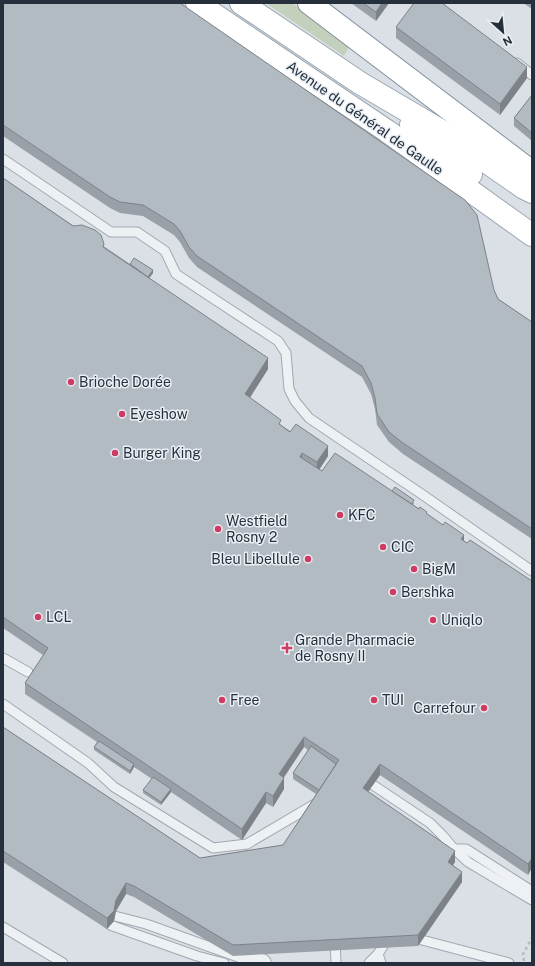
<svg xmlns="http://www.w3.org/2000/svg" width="535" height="966" font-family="'Public Sans',sans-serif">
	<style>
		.green { fill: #c3d0bc }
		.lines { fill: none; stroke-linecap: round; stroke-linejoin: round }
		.lane-casing { stroke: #a1a8b0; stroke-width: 11 }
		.street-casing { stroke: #a1a8b0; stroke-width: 20 }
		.primary-casing { stroke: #9aa6b1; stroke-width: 24 }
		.highway-casing { stroke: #82909c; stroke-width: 24 }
		.path { stroke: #b6bbc0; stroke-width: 2.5; stroke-dasharray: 3 3; stroke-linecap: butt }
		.lane { stroke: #eef1f4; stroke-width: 9 }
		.street { stroke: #eef1f4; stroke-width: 18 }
		.primary { stroke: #fff; stroke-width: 22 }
		.highway { stroke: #fff; stroke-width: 22 }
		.wall { fill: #99a0a7 }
		.shaded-wall { fill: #7d8288 }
		.building { fill: #b2bac2; stroke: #7d8288 }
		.poi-dot { fill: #ce3c63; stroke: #eaeff4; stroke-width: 1.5 }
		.labels { text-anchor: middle; stroke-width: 3; stroke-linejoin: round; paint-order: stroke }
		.street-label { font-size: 14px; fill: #25303c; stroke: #eaeff4 }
		.poi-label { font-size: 14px; fill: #25303c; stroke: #eaeff4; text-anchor: start }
	</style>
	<rect width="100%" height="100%" fill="#dbe0e6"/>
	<polygon class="green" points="266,3 292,3 350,45 344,56"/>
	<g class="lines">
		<g class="lane-casing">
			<g id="lane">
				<polyline points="517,63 532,75"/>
				<polyline points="3,159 111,232 137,232 165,251 176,274 278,341 286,353 289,389 295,401 309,418 423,495 532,571"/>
				<polyline points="3,658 28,672"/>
				<polyline points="3,704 88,763 114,787 213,848 247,844 315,804"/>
				<polyline points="373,785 430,823 443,836 454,849 468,862 532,900"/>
				<polyline points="444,856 454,849 466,849 532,891"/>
				<polyline points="103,913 146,924 252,962"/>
				<polyline points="101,917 110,925 197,956 224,963"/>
				<polyline points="3,927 63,963"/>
				<polyline points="334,939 335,940 336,963"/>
				<polyline points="422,940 509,963"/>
				<polyline points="369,963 378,954"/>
				<polyline points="381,963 378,954 388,938"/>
			</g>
		</g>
		<g class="street-casing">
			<polyline id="street" points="249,963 262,963"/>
		</g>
		<g class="primary-casing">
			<g id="primary">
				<polyline points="197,3 387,131 532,235"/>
				<polyline points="241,3 360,83 445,133 524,188 532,192"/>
				<polyline points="411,125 471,174"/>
			</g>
		</g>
		<g class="highway-casing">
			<polyline id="highway" points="309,3 532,172"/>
		</g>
		<polyline class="path" points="524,961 523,954 532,938"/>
		<use href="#lane" class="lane"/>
		<use href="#street" class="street"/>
		<use href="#primary" class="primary"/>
		<use href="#highway" class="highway"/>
	</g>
	<g class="wall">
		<polygon points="3,3 494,290 498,299 532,322 532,539 403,454 389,442 377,425 375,409 371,394 362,377 197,267 189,258 180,242 174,235 143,216 120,213 110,208 3,136"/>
		<polygon points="351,3 389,3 376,21"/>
		<polygon points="523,3 532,3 532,9"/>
		<polygon points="396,27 527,78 500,115 396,38"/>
		<polygon points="532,95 532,141 514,126 514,118"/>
		<polygon points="3,178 130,264 153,273 149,278 268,369 250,398 281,425 328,456 319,470 322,471 392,491 414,503 413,505 427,514 464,541 532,581 528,875 380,775 368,792 455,862 453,865 462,882 418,946 233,956 134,897 126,894 116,911 114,921 107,929 3,862 3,727 200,858 283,845 316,794 293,779 293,773 308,750 304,747 283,777 284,789 273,807 266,803 242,840 171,792 161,805 143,793 143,790 152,779 134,767 130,774 94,750 94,747 97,742 25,694 25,683 43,655 3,628"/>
	</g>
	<g class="shaded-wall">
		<polygon points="382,3 389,3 376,21 376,12"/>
		<polygon points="527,67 527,78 500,115 500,104"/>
		<polygon points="153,270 153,273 144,285 144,282"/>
		<polygon points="268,358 268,369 245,405 245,394"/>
		<polygon points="328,446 328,456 317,473 317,462"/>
		<polygon points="302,453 302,464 300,457"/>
		<polygon points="464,535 464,546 461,539"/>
		<polygon points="304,737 304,747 279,785 279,774"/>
		<polygon points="134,764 134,767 130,774 130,771"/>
		<polygon points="380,764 380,775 363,799 363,788"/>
		<polygon points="284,778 284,789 273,807 273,796"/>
		<polygon points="171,789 171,792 161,805 161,802"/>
		<polygon points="266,792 266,803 242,840 242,829"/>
		<polygon points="455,851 455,862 448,872 448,862"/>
		<polygon points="532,858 532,868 528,875 528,864"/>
		<polygon points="462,872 462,882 418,946 418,935"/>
		<polygon points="126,883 126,894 116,911 114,921 107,929 107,918 116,900"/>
	</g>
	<g class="building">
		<polygon points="3,3 180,3 465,200 477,215 494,290 498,299 532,322 532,529 403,443 389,432 377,414 375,398 371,383 362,366 197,256 189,247 180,231 174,224 143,205 120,202 110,197 3,125"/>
		<polygon points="363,3 382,3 376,12"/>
		<polygon points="414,3 442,3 527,67 500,104 396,27"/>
		<polygon points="532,95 532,133 514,118"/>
		<polygon points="3,178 73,226 82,225 95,230 101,235 104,244 103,247 268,358 245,394 281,420 279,424 290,432 296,424 328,446 317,462 302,453 300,457 322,471 335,453 419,509 420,507 427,512 426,513 443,525 445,522 464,535 461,539 467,543 470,540 532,581 532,858 528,864 380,764 363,788 455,851 448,862 462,872 418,935 233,945 134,886 126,883 116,900 114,911 107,918 3,851 3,727 200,858 283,845 339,760 304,737 279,774 284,778 273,796 266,792 242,829 25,683 48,648 3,617"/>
		<polygon points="134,258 153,270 148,277 130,264"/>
		<polygon points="395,487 414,500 412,504 392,491"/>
		<polygon points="99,741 134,764 130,771 94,747"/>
		<polygon points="311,746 336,764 319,790 293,773"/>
		<polygon points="153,777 171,789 161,802 143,790"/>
	</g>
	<g class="poi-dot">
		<circle cx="71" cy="382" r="4"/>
		<circle cx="122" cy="414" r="4"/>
		<circle cx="115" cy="453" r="4"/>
		<circle cx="340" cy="515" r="4"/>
		<circle cx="218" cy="529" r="4"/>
		<circle cx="383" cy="547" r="4"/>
		<circle cx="308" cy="559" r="4"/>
		<circle cx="414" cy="569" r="4"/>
		<circle cx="393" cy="592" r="4"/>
		<circle cx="38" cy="617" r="4"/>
		<circle cx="433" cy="620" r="4"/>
		<path d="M285 642h4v4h4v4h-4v4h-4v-4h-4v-4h4z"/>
		<circle cx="222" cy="700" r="4"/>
		<circle cx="374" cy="700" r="4"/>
		<circle cx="484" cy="708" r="4"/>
	</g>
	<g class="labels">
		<g class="street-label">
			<text transform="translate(365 118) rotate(35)" y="5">Avenue du Général de Gaulle</text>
		</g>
		<g class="poi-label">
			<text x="79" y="387">Brioche Dorée</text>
			<text x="130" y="419">Eyeshow</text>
			<text x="123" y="458">Burger King</text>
			<text x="348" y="520">KFC</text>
			<text x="226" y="526">Westfield<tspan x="226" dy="16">Rosny 2</tspan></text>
			<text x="391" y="552">CIC</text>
			<text x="300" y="564" text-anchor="end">Bleu Libellule</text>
			<text x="422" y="574">BigM</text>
			<text x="401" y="597">Bershka</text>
			<text x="46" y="622">LCL</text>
			<text x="441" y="625">Uniqlo</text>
			<text x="295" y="645">Grande Pharmacie<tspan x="295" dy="16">de Rosny II</tspan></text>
			<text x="230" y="705">Free</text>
			<text x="382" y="705">TUI</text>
			<text x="476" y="713" text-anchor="end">Carrefour</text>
		</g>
	</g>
	<rect width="535" height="966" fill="none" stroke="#25303c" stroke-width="8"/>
	<g transform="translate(503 32) rotate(153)" stroke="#eaeff4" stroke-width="3" paint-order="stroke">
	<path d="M0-3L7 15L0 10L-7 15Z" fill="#25303c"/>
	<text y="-6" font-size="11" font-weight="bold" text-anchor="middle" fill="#25303c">N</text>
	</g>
</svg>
